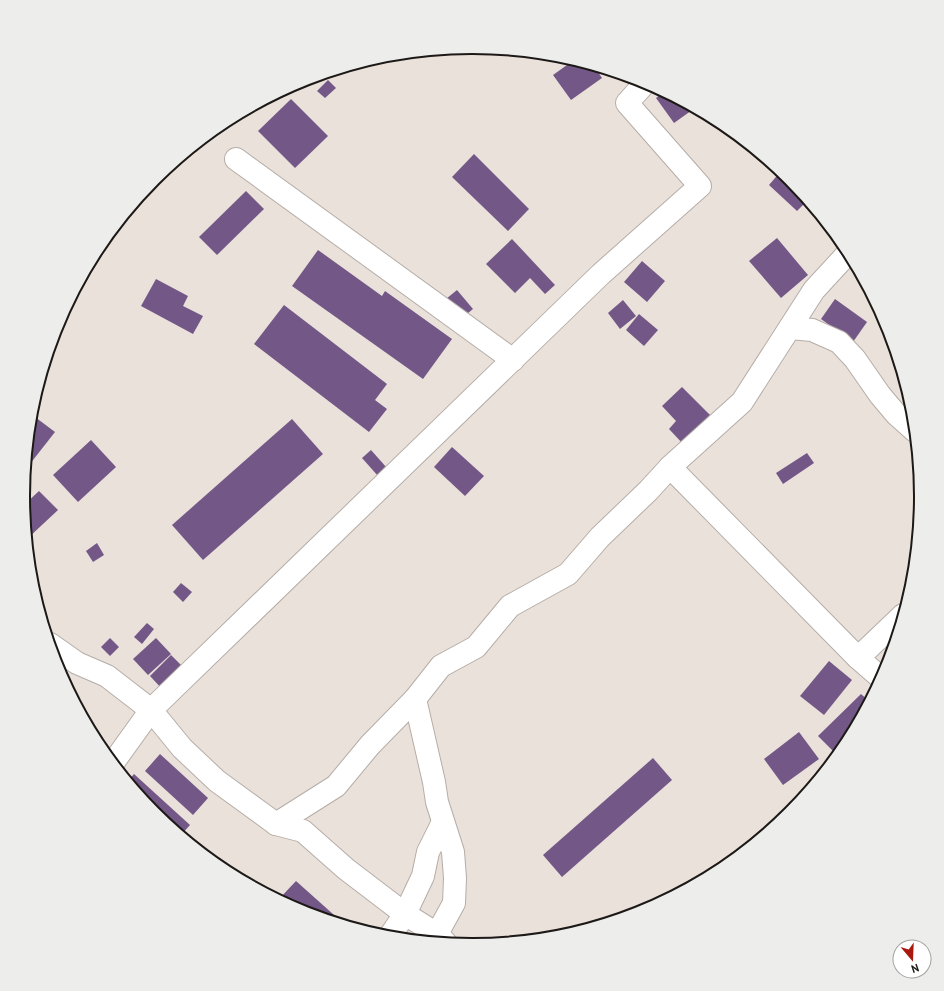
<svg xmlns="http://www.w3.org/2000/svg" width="944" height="991" font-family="'PT Sans',sans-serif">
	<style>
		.building { fill: #735887 }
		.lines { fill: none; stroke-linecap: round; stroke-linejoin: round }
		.street-casing { stroke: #b5ada7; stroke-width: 24 }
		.street { stroke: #fff; stroke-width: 22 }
		.rim { fill: none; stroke: #1c1917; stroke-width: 2 }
	</style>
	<rect width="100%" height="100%" fill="#eae1db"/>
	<g class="building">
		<polygon points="574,60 593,65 602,78 571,100 553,75"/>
		<polygon points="328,80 336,88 325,98 317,91"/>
		<polygon points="664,92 695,108 674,123 656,98"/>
		<polygon points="291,99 328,136 295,168 258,131"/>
		<polygon points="474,154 529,209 508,231 452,177"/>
		<polygon points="781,171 790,178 808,200 797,211 769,185"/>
		<polygon points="246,191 264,209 217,255 199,237"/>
		<polygon points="777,238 808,275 781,298 749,261"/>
		<polygon points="512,239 555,285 545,294 530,278 515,293 486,264"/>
		<polygon points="318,250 382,296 385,291 452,339 423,379 292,286"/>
		<polygon points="642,261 665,281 647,302 624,282"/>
		<polygon points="156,279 188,296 183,306 203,316 193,334 141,306"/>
		<polygon points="457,290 473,309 462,318 446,299"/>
		<polygon points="835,299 867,322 853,342 821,319"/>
		<polygon points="623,300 636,316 620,329 608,313"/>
		<polygon points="284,305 387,384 375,400 387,409 369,432 254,344"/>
		<polygon points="639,314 658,330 644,346 626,330"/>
		<polygon points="682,387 712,417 684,445 669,429 676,421 662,406"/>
		<polygon points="31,414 55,432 26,469"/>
		<polygon points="292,419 323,454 203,560 172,525"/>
		<polygon points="91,440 116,467 78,502 53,475"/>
		<polygon points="452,447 484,476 465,496 434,467"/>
		<polygon points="371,450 387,468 378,476 362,458"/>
		<polygon points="807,453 814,463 783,484 776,473"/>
		<polygon points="39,491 58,510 27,539 24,505"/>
		<polygon points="921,499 920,508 919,513 913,508"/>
		<polygon points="97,543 104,555 93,562 86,551"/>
		<polygon points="181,583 192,592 183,602 173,592"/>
		<polygon points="147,623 154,629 142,644 134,637"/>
		<polygon points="110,638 119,647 110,656 101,647"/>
		<polygon points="156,638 171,654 148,675 133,659"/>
		<polygon points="171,655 185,669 163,690 150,676"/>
		<polygon points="829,661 852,680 824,715 800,696"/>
		<polygon points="861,694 869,701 845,745 837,755 818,736"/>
		<polygon points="799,732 819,759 783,785 764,759"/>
		<polygon points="160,754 208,798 193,815 145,771"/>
		<polygon points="653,758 672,780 562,877 543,855"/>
		<polygon points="134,774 190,825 181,835 154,813 128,781"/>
		<polygon points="296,881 343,923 300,910 279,899"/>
	</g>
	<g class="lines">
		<g class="street-casing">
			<g id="street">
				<polyline points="236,159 513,360"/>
				<polyline points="790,328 812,330 839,342 855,359 880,395 896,414 915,431"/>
				<polyline points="670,467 858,658 881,678"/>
				<polyline points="50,644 77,663 107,676 151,710 182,748 217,781 276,824 303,831 346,869 405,914 437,934 445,942"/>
				<polyline points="858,658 903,615"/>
				<polyline points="415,699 434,782 437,802 453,852 455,878 454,903 437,934"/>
				<polyline points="113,763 151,710 601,274 700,186 627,103 646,82"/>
				<polyline points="276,824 336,786 370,745 415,699 441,666 476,647 510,606 568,574 600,537 648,491 670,467 742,402 814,290 849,252"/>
				<polyline points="390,936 405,914 423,876 428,852 443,822"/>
			</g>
		</g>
		<use href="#street" class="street"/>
	</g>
	<path d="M0 0H944V991H0ZM30 496a442 442 0 1 1 884 0a442 442 0 1 1-884 0Z" fill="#ededec" fill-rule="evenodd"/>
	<path class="rim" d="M30 496a442 442 0 1 1 884 0a442 442 0 1 1-884 0Z"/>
	<g transform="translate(912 959) rotate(161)"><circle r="19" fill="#ffffff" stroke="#a4a3a2"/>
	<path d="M0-3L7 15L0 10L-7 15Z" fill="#a9180c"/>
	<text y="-6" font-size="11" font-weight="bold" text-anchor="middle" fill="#1c1917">N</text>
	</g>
</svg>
